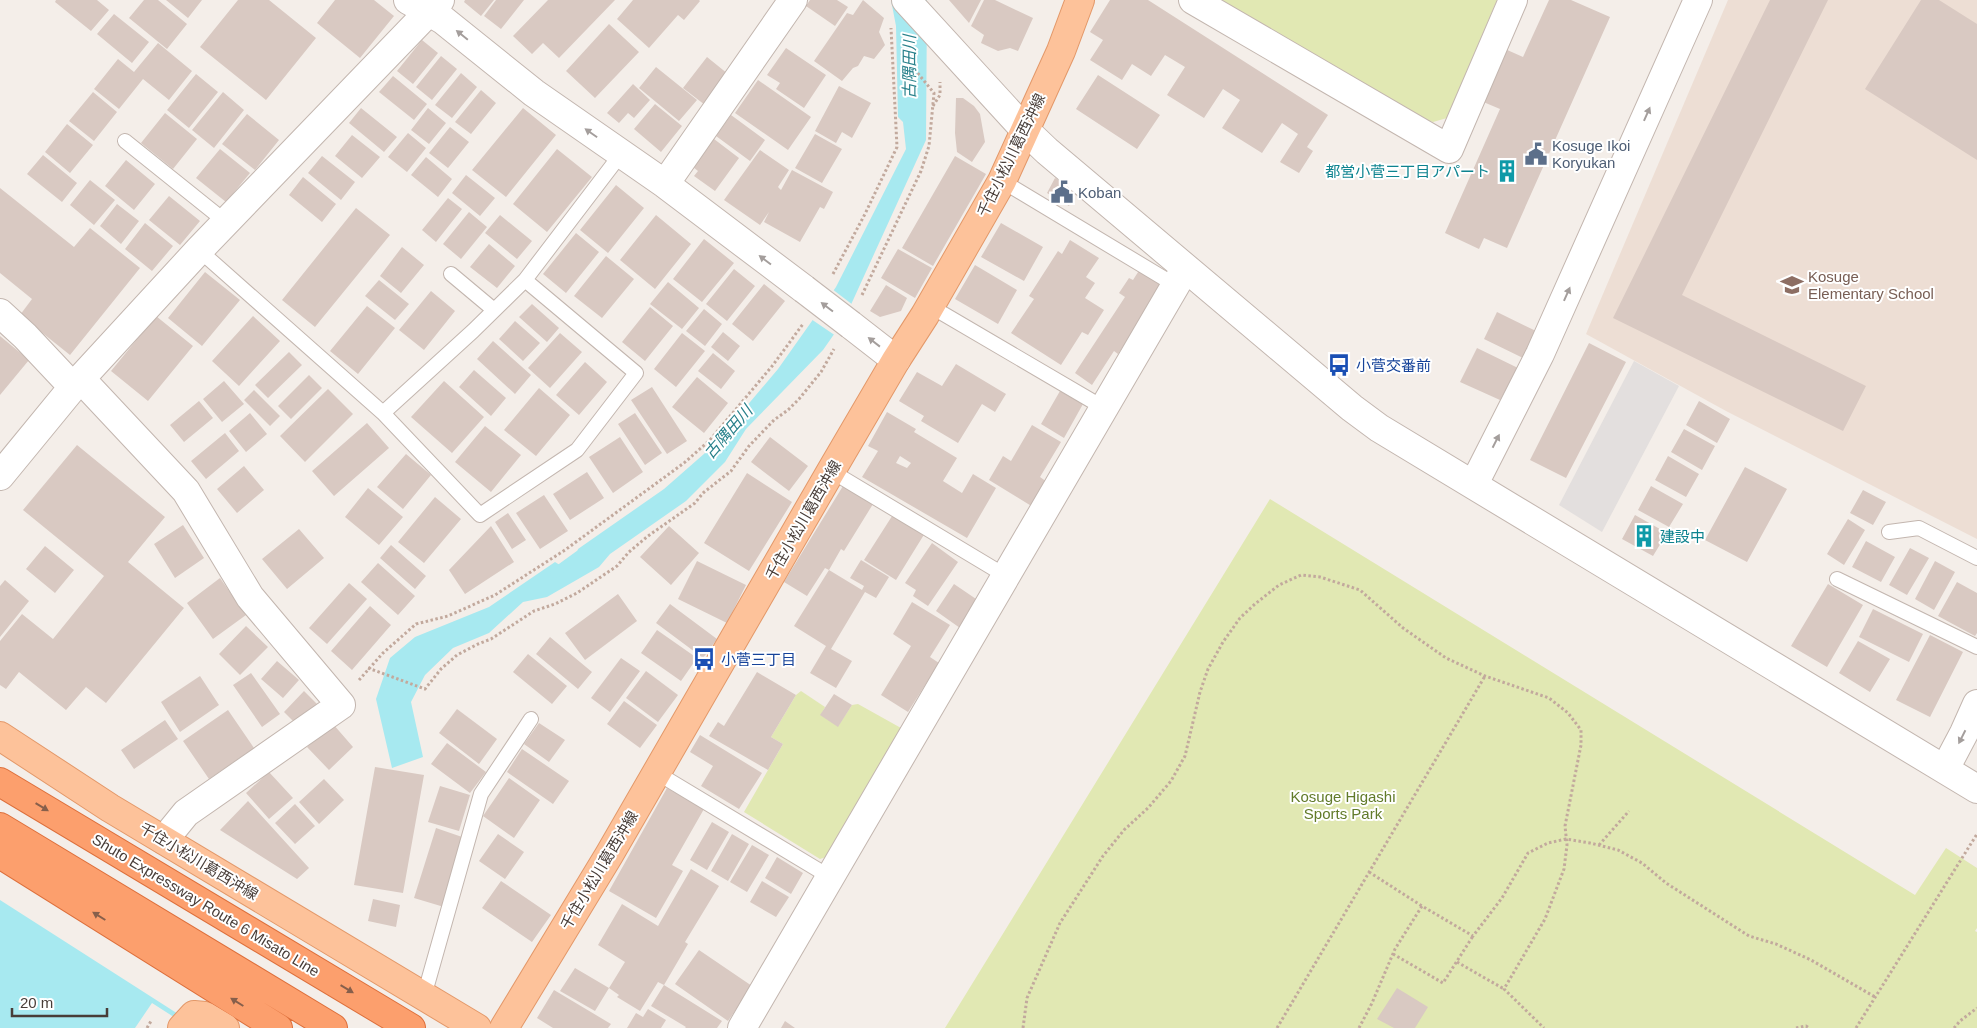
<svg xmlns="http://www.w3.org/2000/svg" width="1977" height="1028" viewBox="0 0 1977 1028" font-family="Helvetica,'Noto Sans JP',sans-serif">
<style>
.education{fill:#edded4}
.green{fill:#e1e8b3}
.parking{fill:#e3dfde}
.water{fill:#a7e9f0}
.pier{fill:#f4eee9}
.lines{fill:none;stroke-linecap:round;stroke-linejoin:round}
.stream{stroke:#a7e9f0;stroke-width:10}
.building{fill:#d9c9c2;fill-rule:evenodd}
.service-casing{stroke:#c3b6af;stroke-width:16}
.minor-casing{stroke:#c3b6af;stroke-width:30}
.tertiary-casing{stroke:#c3b6af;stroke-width:30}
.primary-casing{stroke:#e39869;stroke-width:30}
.motorway-casing{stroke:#dd6f3b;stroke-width:30}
.path{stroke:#c2a99d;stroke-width:3;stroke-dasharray:2.5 2.5;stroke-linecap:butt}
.service{stroke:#fff;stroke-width:14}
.minor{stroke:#fff;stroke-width:28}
.tertiary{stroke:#fff;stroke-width:28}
.primary{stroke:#fdc29a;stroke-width:28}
.motorway{stroke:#fc9f6d;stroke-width:28}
.minor-bridge-casing{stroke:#c3b6af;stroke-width:30;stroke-linecap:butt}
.minor-bridge{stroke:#fff;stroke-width:28}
.oneway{fill:#a49e9c}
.oneway2{fill:#875f4b}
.labels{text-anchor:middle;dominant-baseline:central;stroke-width:4;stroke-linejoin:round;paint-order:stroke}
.service-label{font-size:15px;fill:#4e5e75;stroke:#fff;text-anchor:start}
.street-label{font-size:15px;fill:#483d38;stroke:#fff}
.culture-label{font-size:15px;fill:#0d838f;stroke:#fff;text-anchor:end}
.education-label{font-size:15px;fill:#785e54;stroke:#fff;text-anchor:start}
.transit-label{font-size:15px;fill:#164399;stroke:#fff;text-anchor:start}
.park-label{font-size:15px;fill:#627b2a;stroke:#fff}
.water-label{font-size:16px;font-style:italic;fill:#29818b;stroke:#fff}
</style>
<rect width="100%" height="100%" fill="#f4eee9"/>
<path class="education" d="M1728 0H1977V539L1726 411 1586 334Z"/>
<path class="green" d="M1220 0H1497L1447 118 1433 122 1414 116Z
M1270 499 1915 895 1946 848 1977 868V928L1975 931 1977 932V1028H945Z
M801 691 825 707 821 715 838 726 852 705 858 704 901 728 829 856 820 859 744 812 783 744 771 737 796 695Z"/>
<path class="parking" d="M1634 361 1679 386 1602 532 1559 505Z"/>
<path class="water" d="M891 0H927L926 140 844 320 823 350 746 429 725 462 686 501 610 554 599 567 547 597 523 602 489 633 453 648 425 675 411 702 423 757 392 768 376 699 390 658 415 637 489 607 555 562 563 567 576 557 578 549 664 489 713 446 778 369 836 287 906 149 903 122 898 117 896 26Z
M0 900 200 1028H0Z"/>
<path class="pier" d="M832 289 853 305 846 321 836 336 811 319Z
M152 1003 191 1028H135Z"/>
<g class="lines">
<path class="stream" d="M555 573 588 549"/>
</g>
<path class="building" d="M56 0H97L109 10 91 31 55 2Z
M144 0H158L187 24 167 49 129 18Z
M166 0H202L188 18Z
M238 0H269L316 38 266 100 200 47Z
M335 0H374L394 16 360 58 317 23Z
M465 0H494L481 16 464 2Z
M496 0H524L501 29 484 16Z
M548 0H615L559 58 543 43 532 54 513 36Z
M633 0H699L700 1 684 20 678 15 649 48 617 19Z
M810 0H837L848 7 835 26 806 6Z
M863 0 884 18 879 32 885 45 874 59 864 56 858 66 853 68 842 81 814 61 847 13 853 15Z
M949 0H981L969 23Z
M984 0H995L1033 18 1018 51 1010 48 998 51 981 43 984 35 971 26Z
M1110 0H1148L1328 115 1307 147 1313 151 1299 173 1280 162 1298 134 1282 123 1262 153 1222 128 1240 100 1223 89 1204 118 1167 95 1185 67 1165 55 1151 76 1132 64 1122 80 1090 60 1103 40 1090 32Z
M1549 0H1571L1610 17 1507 248 1484 238 1479 249 1445 233 1500 109 1481 101 1505 49 1523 57Z
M1770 0H1828L1682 295 1866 386 1843 431 1613 318Z
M1921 0H1939L1977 24V160L1865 89Z
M114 14 149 42 132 63 97 34Z
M609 24 639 52 595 98 566 71Z
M422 40 438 53 413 84 397 71Z
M158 43 192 71 169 100 143 79 119 109 94 89 118 59 134 72Z
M786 48 826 75 804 108 776 89 780 83 767 75Z
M441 56 457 69 432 100 416 87Z
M707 57 728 74 705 105 683 88Z
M656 67 697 100 679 121 639 88Z
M461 73 477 87 452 118 435 105Z
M196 74 218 92 189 128 167 110Z
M1098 75 1160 115 1137 149 1076 109Z
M393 76 427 104 414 120 379 92Z
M758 80 811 117 788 150 735 113Z
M633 84 650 100 634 118 628 113 619 123 607 113Z
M839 86 871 103 852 138 842 132 836 143 815 131Z
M481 90 496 103 471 134 455 122Z
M93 92 117 112 94 141 69 121Z
M223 92 244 110 214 148 192 130Z
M956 98H963L974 106 980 114 985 142 972 162 957 152 955 133Z
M655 104 682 126 661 152 634 129Z
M361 108 397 137 384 152 349 123Z
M428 108 446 123 429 144 411 130Z
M523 108 556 135 506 197 472 170Z
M165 113 197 139 173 169 141 143Z
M247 114 279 140 255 170 222 144Z
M731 115 765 140 750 161 716 136Z
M67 124 93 145 70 173 45 152Z
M450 127 469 142 448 168 429 153Z
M408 133 426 148 407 172 388 157Z
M815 134 842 149 822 183 795 168Z
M352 135 380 157 362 178 335 156Z
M714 139 739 158 715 191 694 176 698 171 693 167Z
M220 149 250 173 226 202 196 178Z
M557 149 592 177 547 232 513 204Z
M760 150 789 170 778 187 781 190 792 170 833 192 824 209 820 207 800 242 764 222 769 212 760 225 724 200Z
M43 155 77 183 62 202 27 174Z
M322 156 355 182 341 200 308 173Z
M955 156 986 174 933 266 902 248Z
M426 157 452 179 438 197 411 175Z
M126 160 155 184 134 210 105 186Z
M466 175 495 198 480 216 452 193Z
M303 177 336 204 322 222 289 195Z
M1055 178 1077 191 1069 206 1047 193Z
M90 180 115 200 94 225 70 205Z
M616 185 644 208 608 253 580 230Z
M0 188 74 247 90 228 140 268 70 355 20 315 32 299 0 273Z
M169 196 200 221 180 245 149 220Z
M448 198 462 209 436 242 422 230Z
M117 204 139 221 121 244 100 226Z
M356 208 390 235 315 327 282 300Z
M469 212 487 227 461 259 443 244Z
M500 215 532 241 517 259 485 233Z
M656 215 691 244 655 289 620 260Z
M145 223 173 246 152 271 125 249Z
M1001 223 1043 247 1024 281 981 257Z
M576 233 599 252 566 293 543 274Z
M704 239 734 263 702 302 673 279Z
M1070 240 1099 258 1086 277 1095 283 1085 298 1104 310 1088 335 1082 332 1061 365 1011 333 1034 299 1029 296 1058 251 1062 254Z
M489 244 515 266 497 288 470 267Z
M402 247 424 265 401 293 380 276Z
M898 249 932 268 915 298 881 278Z
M606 256 634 279 602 318 574 296Z
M975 265 1017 290 998 324 955 299Z
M734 269 755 286 727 321 706 304Z
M1140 269 1164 285 1118 354 1114 351 1092 385 1075 373 1125 297 1119 293 1129 278 1133 280Z
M205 272 240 300 202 346 168 318Z
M379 280 409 304 395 320 365 296Z
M668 282 699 308 682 329 650 304Z
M764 284 785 301 753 341 732 324Z
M886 285 907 298 901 311 880 317 870 311Z
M431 291 455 311 424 350 399 330Z
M532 304 559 328 547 342 519 317Z
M367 306 395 328 358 374 330 351Z
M650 307 673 326 645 361 622 342Z
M704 309 722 324 705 346 686 331Z
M1497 312 1536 331 1523 358 1484 339Z
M156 316 193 346 148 401 111 371Z
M253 316 280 341 239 386 212 361Z
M515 321 540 343 523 361 499 339Z
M723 332 740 346 728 361 711 347Z
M560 333 582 352 550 388 528 368Z
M682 333 705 351 676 387 654 369Z
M0 336 29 360 0 395Z
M493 341 531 375 515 394 477 359Z
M1589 343 1626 362 1566 478 1530 460Z
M1477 348 1518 368 1500 400 1460 382Z
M289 352 302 365 268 398 255 385Z
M713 353 735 371 721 389 698 371Z
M585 362 607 382 579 415 556 395Z
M956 364 1006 394 995 412 982 404 958 443 921 421 924 416 899 401 917 372 942 386Z
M474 370 506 398 491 416 459 387Z
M309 375 322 388 291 419 278 406Z
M697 377 728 403 704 433 672 407Z
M224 381 244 404 222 422 203 399Z
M444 381 484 417 452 453 411 417Z
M652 387 687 441 667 454 631 400Z
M539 388 570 415 536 456 504 430Z
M328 389 353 414 305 462 280 436Z
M254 390 280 416 270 426 244 400Z
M1060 391 1083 404 1064 438 1041 424Z
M199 401 213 418 184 442 170 425Z
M1699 401 1730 419 1717 443 1686 425Z
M887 412 916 429 914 432 957 458 943 481 962 493 973 474 996 488 967 538 862 477 878 451 868 446ZM900 456 911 463 907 468 896 463Z
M250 413 267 434 246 452 229 431Z
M635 413 662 453 645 465 618 424Z
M367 423 389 448 334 496 312 471Z
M1032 425 1061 442 1040 477 1047 482 1033 507 989 480 1003 456 1011 461Z
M485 426 521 455 491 492 455 462Z
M1684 429 1715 446 1702 470 1671 452Z
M225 433 239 451 206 479 191 461Z
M620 437 643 472 613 493 589 457Z
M770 437 808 466 789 491 751 462Z
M77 445 165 517 128 562 184 608 106 703 86 687 66 710 19 672 6 689 0 685V641L22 614 53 639 104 576 23 510Z
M406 454 431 475 403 509 377 487Z
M1668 456 1699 474 1686 497 1655 480Z
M244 466 264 490 237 513 217 489Z
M1745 467 1787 489 1747 562 1705 540Z
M587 472 604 498 570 520 553 494Z
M747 473 792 502 749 571 704 543Z
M843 486 873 504 844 551 841 549 829 570 825 568 807 596 784 582Z
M1651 486 1683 504 1669 527 1638 510Z
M368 488 403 517 379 545 345 517Z
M1863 490 1886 502 1873 525 1850 513Z
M544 495 568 531 540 549 516 513Z
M435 497 461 519 424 563 398 542Z
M508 513 526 540 512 549 495 522Z
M894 513 925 533 896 580 864 560Z
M1635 515 1667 533 1653 556 1622 539Z
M1848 519 1865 530 1844 565 1827 554Z
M183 525 204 558 175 578 154 544Z
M491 526 514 562 465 594 449 570Z
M669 526 699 553 671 585 640 557Z
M299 529 324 558 287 589 262 559Z
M1866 541 1895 557 1881 582 1852 567Z
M932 543 958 562 928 606 913 596 916 590 905 583Z
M391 545 426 576 415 589 380 558Z
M45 546 74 570 55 593 26 569Z
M1910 548 1929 558 1907 595 1889 585Z
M861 560 889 577 876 598 865 592 831 649 852 661 836 688 810 673 826 646 794 626 829 570 862 590 864 586 850 578Z
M697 561 746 585 727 623 678 599Z
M1935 561 1955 572 1934 610 1915 599Z
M378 563 415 596 398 615 361 582Z
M220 578 246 615 213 639 187 603Z
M5 580 29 601 0 637V586Z
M1957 582 1977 593V633L1975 636 1938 616Z
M349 583 367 599 327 644 309 628Z
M954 584 979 601 960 628 936 611Z
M1828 584 1863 605 1827 667 1791 646Z
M618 594 637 621 585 660 565 633Z
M912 602 950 625 930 657 939 663 908 712 881 695 911 646 893 634Z
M670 604 717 639 703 658 656 623Z
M370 606 391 625 352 670 331 651Z
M1873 609 1923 634 1909 662 1859 637Z
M246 626 268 647 240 675 219 654Z
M657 630 697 658 681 681 641 653Z
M1930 635 1963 652 1930 717 1896 700Z
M550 637 592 672 578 689 536 654Z
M1858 641 1890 659 1870 692 1839 673Z
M528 654 567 686 552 704 513 672Z
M621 658 640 671 610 712 591 698Z
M277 661 299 680 283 698 261 679Z
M646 671 678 695 658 722 626 698Z
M757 672 796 695 771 737 783 744 768 770 709 736 718 722 724 726Z
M251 673 280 714 262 727 233 685Z
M200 676 219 705 180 732 161 702Z
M304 691 321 708 300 728 284 712Z
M834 694 852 705 838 727 820 715Z
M624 701 657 725 640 748 607 724Z
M457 709 497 739 479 764 439 733Z
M228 710 254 748 209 779 183 741Z
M165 720 178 739 134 769 121 750Z
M539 723 565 740 549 762 524 744Z
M333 724 353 747 329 770 307 747Z
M700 735 762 773 739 809 701 786 713 766 690 752Z
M447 743 486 772 470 793 431 764Z
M522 749 569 781 553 804 507 772Z
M375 767 424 775 403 893 354 885Z
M269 772 293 798 269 819 246 793Z
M509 778 540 800 514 838 483 816Z
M324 779 344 800 319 824 299 802Z
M440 786 470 795 459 831 428 822Z
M667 788 704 809 672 865 683 871 656 918 609 891Z
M248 801 309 868 297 879 220 830Z
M295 804 315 826 295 844 275 823Z
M712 822 729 832 707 870 690 860Z
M436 828 465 838 444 907 414 898Z
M498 834 524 852 505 879 479 861Z
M732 834 749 844 728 881 711 871Z
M752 845 769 855 747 892 730 882Z
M777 857 803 873 791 894 765 878Z
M691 869 719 886 685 942 688 944 664 985 658 982 640 1011 617 997 619 995 609 988 625 962 598 945 622 904 658 926Z
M501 881 551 915 532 942 482 908Z
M762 881 789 897 776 917 750 902Z
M373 899 400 905 396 927 368 921Z
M699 950 752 986 728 1021 675 984Z
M575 968 609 988 595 1011 560 991Z
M664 985 722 1021 717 1028H685L686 1027 651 1006Z
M1397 988 1428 1007 1415 1028H1394L1377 1019Z
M554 990 611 1024 608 1028H553L537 1018Z
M648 1009 666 1020 661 1028H627L636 1013 643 1017Z
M785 1021 795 1028H781Z"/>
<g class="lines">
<defs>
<path id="service" d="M125 141 226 222
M1002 181 1175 285
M199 250 383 413 480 515 577 450 636 373 525 280
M451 274 494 310
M930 306 1104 408
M383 413 473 331 525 280 621 154
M831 471 1006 576
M1889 532 1919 528 1977 558
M1837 579 1977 647
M657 773 830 877
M424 996 481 794 531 719"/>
<path id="minor" d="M408 0 443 20 534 93 665 184 804 289
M1193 0 1449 149 1513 0
M665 184 793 0
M0 313 25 336 73 387
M851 325 896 360
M81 379 186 491 250 597 341 705 186 813 164 840
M0 476 73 387 199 250 440 0
M1474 484 1540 354 1698 0
M1945 769 1964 733 1977 704
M742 1028 1185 269"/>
<path id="tertiary" d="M906 0 1025 130 1047 151 1352 408 1379 428 1977 789"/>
<path id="primary" d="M0 736 110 808 477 1028
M182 1028 194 1015 205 1016 225 1028
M504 1028 609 855 831 471 896 360 925 315 1002 181 1061 51 1080 0"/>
<path id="motorway" d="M0 782 411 1028
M0 827 333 1028
M0 854 278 1028"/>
</defs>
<use href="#service" class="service-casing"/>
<use href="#minor" class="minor-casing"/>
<use href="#tertiary" class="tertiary-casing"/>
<use href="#primary" class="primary-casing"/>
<use href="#motorway" class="motorway-casing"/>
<path class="path" d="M933 106 940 95V82
M833 274 865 214 897 147 891 28
M862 295 921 171 929 146 934 93 902 54 903 42
M368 668 425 689 441 669 457 655 478 644 491 639 534 611 555 604 577 593 617 566 629 552 648 536 695 503 703 493 731 471 749 446 774 420 788 410 799 399 821 372 834 349
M359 680 383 653 416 624 448 616 495 595 565 550 684 463 710 440 773 365 803 324
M1599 845 1629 811
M1369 872 1422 906
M1393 954 1443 983 1473 936
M1457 962 1504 989
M147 1028 151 1021
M1023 1028 1027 998 1060 923 1103 856 1124 830 1148 808 1171 781 1185 756 1200 692 1208 669 1223 642 1240 618 1255 604 1279 585 1301 575 1320 577 1360 590 1403 628 1446 658 1485 676 1549 698 1568 713 1581 730V745L1565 826 1567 845 1564 869 1545 919 1504 989 1544 1028
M1277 1028 1485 676
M1359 1028 1372 1003 1395 949 1422 906 1473 936 1502 898 1528 853 1548 843 1566 839 1590 843 1618 850 1642 863 1666 883 1749 936 1776 944 1811 960 1875 997
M1796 1028 1806 1026 1809 1028
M1856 1028 1977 834
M1954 1028 1960 1021 1977 1008"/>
<use href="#service" class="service"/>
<use href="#minor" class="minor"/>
<use href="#tertiary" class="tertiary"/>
<use href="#primary" class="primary"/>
<use href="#motorway" class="motorway"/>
<defs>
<path id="minor-bridge" d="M804 289 851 325"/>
</defs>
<use href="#minor-bridge" class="minor-bridge-casing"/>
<use href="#minor-bridge" class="minor-bridge"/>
</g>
<defs><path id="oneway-solid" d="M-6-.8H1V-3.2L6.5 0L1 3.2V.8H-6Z" transform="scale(1.25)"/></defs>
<g class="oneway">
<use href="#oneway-solid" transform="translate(462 35) rotate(-141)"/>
<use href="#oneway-solid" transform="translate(1647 114) rotate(-66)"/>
<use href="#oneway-solid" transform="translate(591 133) rotate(-145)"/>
<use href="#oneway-solid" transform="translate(765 260) rotate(-143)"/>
<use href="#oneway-solid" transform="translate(1567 294) rotate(-66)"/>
<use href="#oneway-solid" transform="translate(827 307) rotate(-143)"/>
<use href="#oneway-solid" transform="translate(874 342) rotate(-142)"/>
<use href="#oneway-solid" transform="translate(1496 441) rotate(-63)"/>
<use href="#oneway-solid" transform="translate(1962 737) rotate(117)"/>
</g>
<g class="oneway2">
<use href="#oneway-solid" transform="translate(42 807) rotate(31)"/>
<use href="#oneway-solid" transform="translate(99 916) rotate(-148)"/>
<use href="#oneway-solid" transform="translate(347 989) rotate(31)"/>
<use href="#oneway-solid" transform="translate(237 1002) rotate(-148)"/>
</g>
<defs>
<symbol id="civic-bare" viewBox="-9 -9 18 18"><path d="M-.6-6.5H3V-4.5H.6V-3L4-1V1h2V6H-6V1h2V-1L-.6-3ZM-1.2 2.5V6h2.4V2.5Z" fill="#5c6f8a" stroke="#fff" stroke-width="2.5" paint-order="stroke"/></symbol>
<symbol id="building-bare" viewBox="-9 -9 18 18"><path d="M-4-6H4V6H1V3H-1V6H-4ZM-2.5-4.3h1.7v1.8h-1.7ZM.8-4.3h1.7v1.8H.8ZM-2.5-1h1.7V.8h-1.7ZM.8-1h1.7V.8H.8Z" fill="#0f9aa8" stroke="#fff" stroke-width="2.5" paint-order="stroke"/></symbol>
<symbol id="school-bare" viewBox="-9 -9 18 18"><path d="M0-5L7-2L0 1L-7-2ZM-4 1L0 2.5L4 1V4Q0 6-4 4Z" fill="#8d6e63" stroke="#fff" stroke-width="2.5" paint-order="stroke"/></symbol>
<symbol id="bus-bare" viewBox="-9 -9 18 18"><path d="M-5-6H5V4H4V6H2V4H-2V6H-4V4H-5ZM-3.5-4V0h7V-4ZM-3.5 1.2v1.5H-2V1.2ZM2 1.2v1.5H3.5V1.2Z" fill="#1a4fb4" stroke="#fff" stroke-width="2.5" paint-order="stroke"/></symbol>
</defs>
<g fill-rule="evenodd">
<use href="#civic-bare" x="1520" y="138" width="32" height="32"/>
<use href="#building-bare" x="1491" y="155" width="32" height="32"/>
<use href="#civic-bare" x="1046" y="176" width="32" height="32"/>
<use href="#school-bare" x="1776" y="269" width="32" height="32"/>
<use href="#bus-bare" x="1323" y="349" width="32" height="32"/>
<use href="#building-bare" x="1628" y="520" width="32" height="32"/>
<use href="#bus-bare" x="688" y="643" width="32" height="32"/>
</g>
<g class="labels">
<g class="service-label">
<text x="1552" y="145">Kosuge Ikoi<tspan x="1552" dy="17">Koryukan</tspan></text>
<text x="1078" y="192">Koban</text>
</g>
<g class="street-label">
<text transform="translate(1011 155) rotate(-64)">千住小松川葛西沖線</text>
<text transform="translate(803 520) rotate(-60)">千住小松川葛西沖線</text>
<text transform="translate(199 861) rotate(31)">千住小松川葛西沖線</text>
<text transform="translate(599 870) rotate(-59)">千住小松川葛西沖線</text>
<text transform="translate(206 905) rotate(31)">Shuto Expressway Route 6 Misato Line</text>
</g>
<g class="culture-label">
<text x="1490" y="171">都営小菅三丁目アパート</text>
<text x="1660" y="536" text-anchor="start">建設中</text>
</g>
<g class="education-label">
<text x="1808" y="276">Kosuge<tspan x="1808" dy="17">Elementary School</tspan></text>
</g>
<g class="transit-label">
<text x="1356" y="365">小菅交番前</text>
<text x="721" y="659">小菅三丁目</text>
</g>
<g class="park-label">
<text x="1343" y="796">Kosuge Higashi<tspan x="1343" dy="17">Sports Park</tspan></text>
</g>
<g class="water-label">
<text transform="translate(909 67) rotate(-90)">古隅田川</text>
<text transform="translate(728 432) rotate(-49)">古隅田川</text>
</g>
</g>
<path d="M12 1008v8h95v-8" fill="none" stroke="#483d38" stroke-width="2.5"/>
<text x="20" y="1008" font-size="15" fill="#483d38" stroke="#ffffff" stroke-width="4" paint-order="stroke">20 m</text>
</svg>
